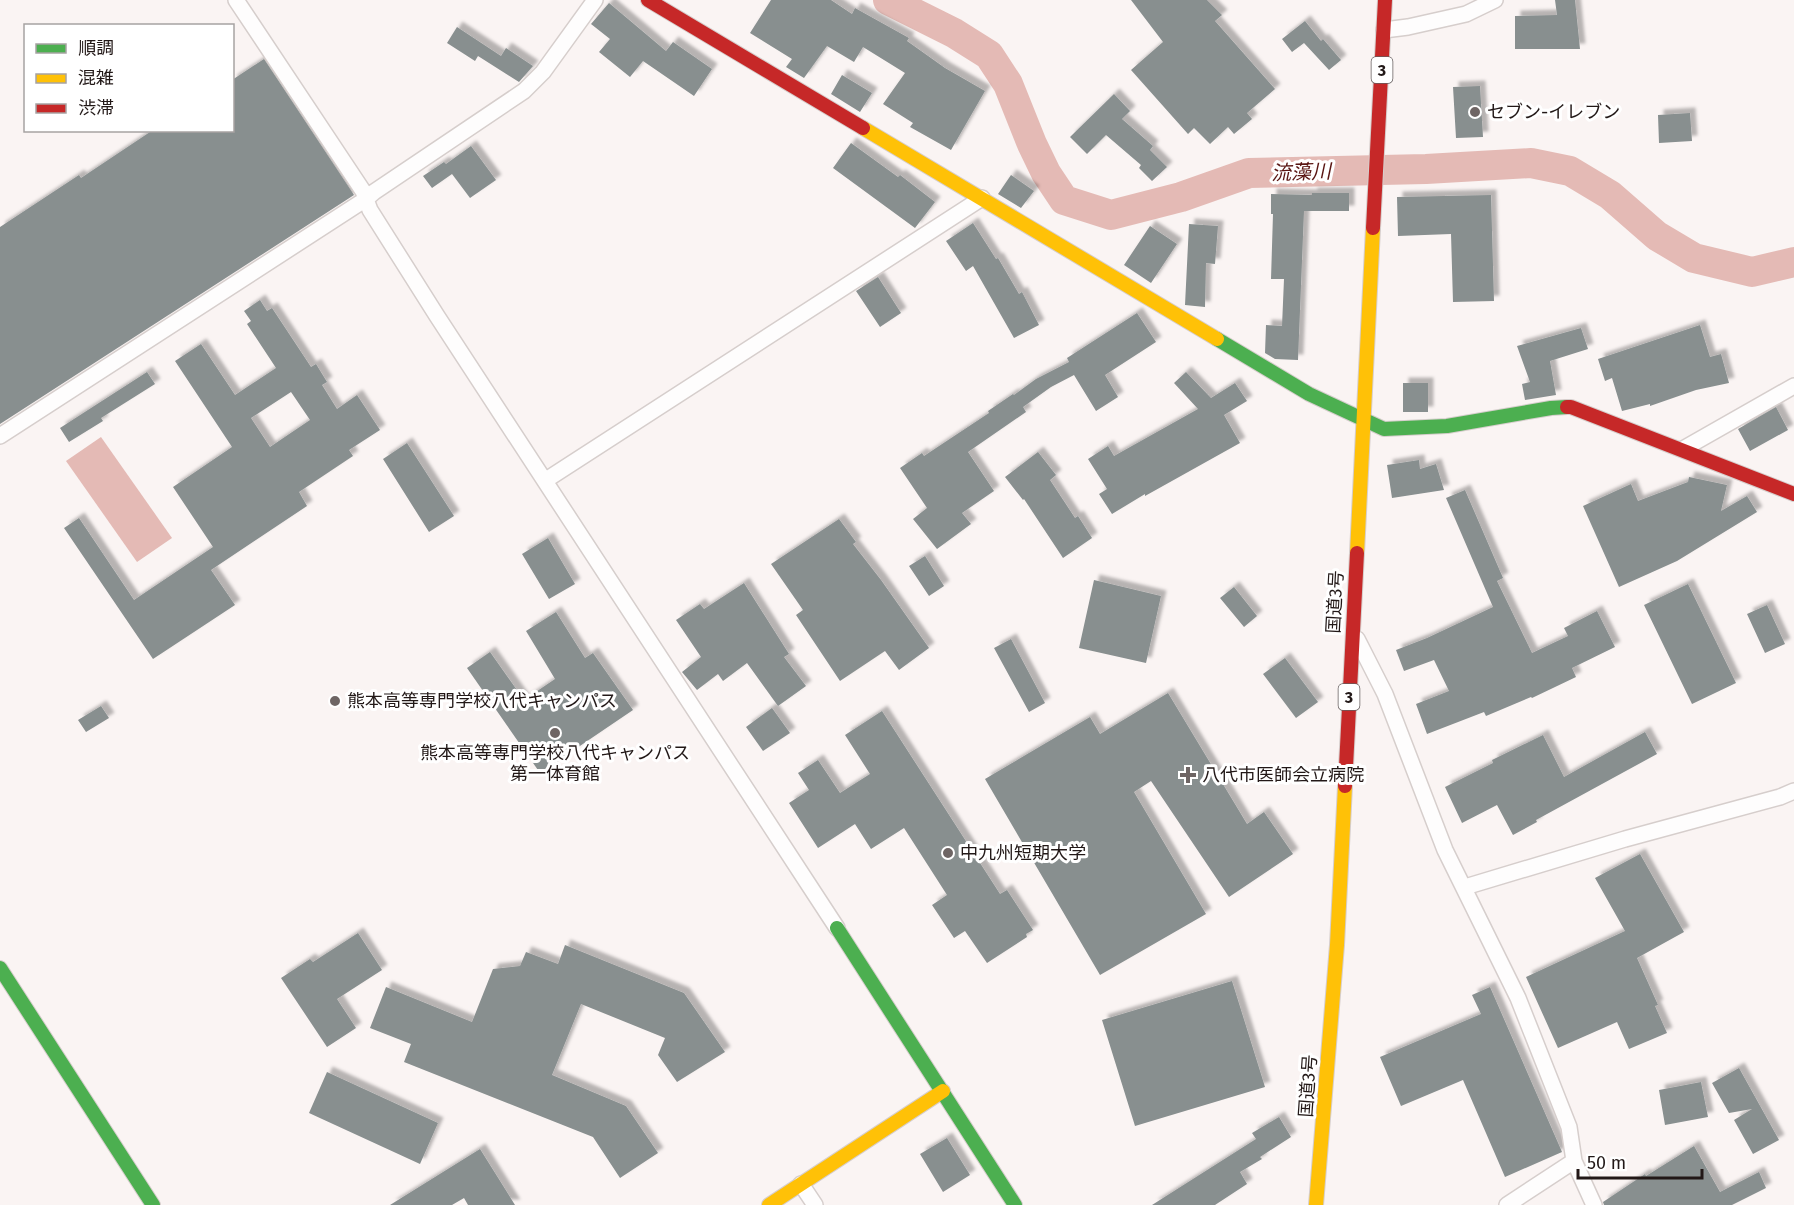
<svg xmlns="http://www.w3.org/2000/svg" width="1794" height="1205" viewBox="0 0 1794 1205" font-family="'Fira Sans','Noto Sans JP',sans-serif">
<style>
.water{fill:#e4bab5}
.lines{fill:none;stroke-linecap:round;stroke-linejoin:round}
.river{stroke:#e4bab5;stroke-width:30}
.building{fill:#888f8f;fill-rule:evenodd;filter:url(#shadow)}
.street-casing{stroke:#d6cecc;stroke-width:18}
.fast-casing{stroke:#d6cecc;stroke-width:16}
.slow-casing{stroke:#d6cecc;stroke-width:16}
.jam-casing{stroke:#d6cecc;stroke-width:16}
.street{stroke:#fefdfd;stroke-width:15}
.fast{stroke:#4caf50;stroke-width:14}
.slow{stroke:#ffc107;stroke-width:14}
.jam{stroke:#c62828;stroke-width:14}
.poi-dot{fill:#6e6564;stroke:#fff;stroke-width:2}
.labels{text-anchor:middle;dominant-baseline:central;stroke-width:6;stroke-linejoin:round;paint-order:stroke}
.shield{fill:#fff;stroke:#645d5d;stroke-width:1.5}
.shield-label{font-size:16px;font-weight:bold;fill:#221817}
.poi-label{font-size:18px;fill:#221817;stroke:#fff;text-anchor:start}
.street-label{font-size:18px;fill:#221817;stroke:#fff}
.water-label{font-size:20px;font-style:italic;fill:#591512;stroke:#fff}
</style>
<defs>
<filter id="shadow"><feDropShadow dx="5.5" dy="-5.5" stdDeviation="1.5" flood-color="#0004"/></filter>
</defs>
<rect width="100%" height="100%" fill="#faf4f3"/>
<path class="water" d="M101 437 172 538 137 562 66 461Z"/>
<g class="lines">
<path class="river" d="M888 0 954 33 989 55 1008 84 1032 144 1046 173 1064 200 1111 215 1181 197 1249 173 1426 169 1531 163 1570 171 1610 195 1657 236 1694 258 1752 272 1794 262"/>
</g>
<path class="building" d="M771 0H831L852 14 855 8 909 38 907 41 945 68 985 91 951 150 910 127 913 123 883 104 905 73 863 47 854 62 827 46 804 78 786 67 792 59 750 33Z
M1131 0H1207L1222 15 1215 21 1275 89 1247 113 1252 119 1234 134 1228 127 1210 144 1194 128 1188 134 1131 70 1163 42Z
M1555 0H1575L1580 49H1515V16L1557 15Z
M609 3 666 51 673 42 712 69 694 96 643 61 630 77 599 52 610 39 591 24Z
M1305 21 1321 41 1323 39 1341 60 1329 70 1304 43 1292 52 1282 39Z
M457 27 501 56 506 48 533 66 519 82 478 56 475 61 447 43Z
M264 59 354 195 0 424V227L79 175 81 178 153 130H232V80Z
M842 75 872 93 860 112 831 94Z
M1480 86 1483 137 1456 138 1453 87Z
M1114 94 1130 111 1122 119 1153 146 1150 150 1167 167 1152 181 1139 168 1141 165 1106 135 1087 154 1070 137Z
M1690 113 1692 141 1659 143 1658 115Z
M851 143 898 177 900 175 935 202 915 228 833 168Z
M471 146 496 180 470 198 452 174 432 188 423 176 444 162 446 164Z
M1011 175 1034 191 1021 208 998 194Z
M1312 193H1349V211H1304L1298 360 1275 359 1265 353 1266 325 1282 326 1284 279H1271L1273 214H1271V194L1312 195Z
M1491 195 1494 301 1453 302 1451 234 1398 236 1397 197Z
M973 223 996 259 998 258 1019 294 1022 292 1039 325 1014 338 973 266 966 271 946 241Z
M1189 224 1218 226 1215 264 1206 263 1205 307 1185 305Z
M1150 226 1177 244 1151 283 1124 265Z
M878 277 901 313 880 327 856 291Z
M260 300 267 311 272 308 311 367 316 364 327 382 322 385 337 409 357 395 380 430 349 450 353 456 299 492 307 506 211 570 235 605 153 659 64 528 79 518 134 600 213 547 173 487 232 447 175 361 201 344 235 395 276 368 247 324 251 321 244 311ZM291 392 310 420 270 447 251 418Z
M1137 313 1156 342 1105 375 1118 397 1096 411 1074 375 1051 387 1023 407 1026 412 968 452 994 491 962 513 971 524 937 549 913 519 927 508 900 468 922 453 924 456 989 413 988 411 1013 394 1014 395 1036 379 1069 362 1067 358Z
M1700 325 1710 357 1721 354 1729 383 1696 390 1650 406V404L1622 411 1612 378 1605 381 1598 359Z
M1581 328 1588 349 1550 361 1556 395 1525 400 1522 384 1530 382 1517 346Z
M147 372 155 384 101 418 103 421 69 442 60 428Z
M1186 372 1211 398 1235 383 1247 401 1224 415 1240 443 1145 496V494L1112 514 1099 494 1107 489 1088 459 1108 446 1114 456 1198 409 1174 383Z
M1403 383H1428V412H1403Z
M1776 407 1788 430 1750 451 1738 429Z
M407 443 454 516 429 532 383 459Z
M1038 452 1056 475 1050 480 1075 518 1078 516 1092 538 1063 558 1024 499 1023 500 1005 477Z
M1419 460 1420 469 1436 464 1444 490 1392 498 1387 465Z
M1689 477 1727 485 1721 511 1747 496 1757 512 1677 561 1619 587 1583 506 1631 484 1638 501 1688 482Z
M1465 490 1503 578 1497 581 1532 653 1568 636 1564 628 1597 611 1615 647 1572 668 1576 677 1532 698 1531 697 1486 716 1484 712 1427 734 1416 704 1449 691 1434 660 1404 671 1396 650 1427 638 1493 607 1446 498Z
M839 519 856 542 853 544 881 580 929 648 899 670 885 651 840 681 796 615 803 610 771 564Z
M548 538 575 584 549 599 522 554Z
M925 556 944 586 929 596 909 566Z
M1094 580 1161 596 1146 663 1079 648Z
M744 583 789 654 784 657 806 686 778 706 747 663 723 681 718 674 697 690 682 672 701 657 676 620 700 604 704 609Z
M1688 584 1736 683 1692 704 1644 605Z
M1234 587 1257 616 1244 627 1220 598Z
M1767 605 1785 644 1765 653 1747 614Z
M556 612 585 658 593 653 633 710 540 773 467 668 490 652 524 700 555 679 526 631Z
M1011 639 1045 703 1029 712 994 648Z
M1285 658 1318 702 1296 718 1263 674Z
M1168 693 1247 824 1264 812 1293 854 1229 897 1151 781 1134 792 1206 914 1100 975 985 779 1090 717 1100 734Z
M101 706 109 718 86 732 78 720Z
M772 708 790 733 763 751 746 727Z
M882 711 1000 894 1007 890 1033 930 1026 934 1027 937 987 963 965 931 954 938 932 905 947 895 904 828 871 849 855 824 818 848 789 803 809 790 798 773 818 760 840 793 870 774 845 735Z
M1645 732 1657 754 1536 820 1537 822 1513 835 1497 805 1462 823 1445 787 1493 763 1492 760 1543 735 1564 777Z
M1640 854 1684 932 1637 958 1658 1005 1655 1006 1667 1033 1629 1049 1617 1022 1558 1048 1526 977 1625 931 1595 878Z
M358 933 382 970 337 999 356 1028 327 1047 281 978 310 959 313 962Z
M565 945 684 993 725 1052 677 1082 658 1055 665 1038 581 1004 552 1075 626 1106 658 1153 620 1178 593 1137 404 1062 411 1044 370 1028 386 987 472 1022 493 969 520 966 526 952 558 964Z
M1232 981 1265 1087 1135 1126 1102 1020Z
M1490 987 1562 1152 1505 1177 1463 1080 1401 1106 1380 1057 1481 1014 1472 995Z
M1739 1068 1779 1140 1753 1154 1734 1120 1752 1109 1729 1113 1712 1083Z
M327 1072 438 1123 420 1164 309 1113Z
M1701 1082 1708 1117 1665 1125 1659 1090Z
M1279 1117 1291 1137 1260 1157 1262 1159 1240 1172 1247 1184 1215 1205H1152L1256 1139 1252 1133Z
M947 1138 970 1175 943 1192 920 1154Z
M1694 1146 1720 1192 1759 1172 1766 1188 1732 1205H1604L1603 1202 1645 1174 1646 1176Z
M480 1149 515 1205H468L464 1198 452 1205H390Z"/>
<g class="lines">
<defs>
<path id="street" d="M236 0 363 191 370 210 437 316 837 928
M1384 30 1408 27 1466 14 1495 0
M0 436 366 199 374 192 524 91 543 72 595 0
M1683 449 1794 386
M546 480 982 198
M1357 639 1385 694 1445 850 1518 998 1569 1127 1574 1161 1594 1205
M1465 887 1625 839 1780 797 1794 791
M801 1184 815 1205
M1507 1205 1574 1161"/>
<path id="fast" d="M1217 339 1309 394 1384 429 1447 426 1551 408 1567 407
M837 928 1015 1205
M0 968 153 1205"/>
<path id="slow" d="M863 128 1217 339
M1357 553 1373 228
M769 1205 943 1091
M1316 1205 1337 945 1345 786"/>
<path id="jam" d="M648 0 863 128
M1373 228 1385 0
M1567 407H1571L1794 494
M1345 786 1357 553"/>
</defs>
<use href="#street" class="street-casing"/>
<use href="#fast" class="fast-casing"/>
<use href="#slow" class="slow-casing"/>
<use href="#jam" class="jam-casing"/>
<use href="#street" class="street"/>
<use href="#fast" class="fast"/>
<use href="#slow" class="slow"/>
<use href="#jam" class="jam"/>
</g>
<g class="poi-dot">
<circle cx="1475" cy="112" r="6"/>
<circle cx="335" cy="701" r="6"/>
<circle cx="555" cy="733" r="6"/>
<path d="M1185 766h6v6h6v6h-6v6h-6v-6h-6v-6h6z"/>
<circle cx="948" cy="853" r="6"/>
</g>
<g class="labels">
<g class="shield">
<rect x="1371.5" y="57" width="21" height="26" rx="4.5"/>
<rect x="1338.5" y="684" width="21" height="26" rx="4.5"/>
</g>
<g class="shield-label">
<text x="1382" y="70">3</text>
<text x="1349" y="697">3</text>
</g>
<g class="poi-label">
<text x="1487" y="112">セブン-イレブン</text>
<text x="347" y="701">熊本高等専門学校八代キャンパス</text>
<text x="555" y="753" text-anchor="middle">熊本高等専門学校八代キャンパス<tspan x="555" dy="21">第一体育館</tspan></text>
<text x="1202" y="775">八代市医師会立病院</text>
<text x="960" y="853">中九州短期大学</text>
</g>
<g class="street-label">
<text transform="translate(1335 602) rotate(-87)">国道3号</text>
<text transform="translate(1308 1086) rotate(-86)">国道3号</text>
</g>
<g class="water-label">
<text transform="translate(1301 172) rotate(-2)">流藻川</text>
</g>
</g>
<rect x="24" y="24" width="210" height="108" fill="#ffffff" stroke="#a7a3a2" stroke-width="1.5"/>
<rect x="36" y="44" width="30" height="9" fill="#4caf50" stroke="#a7a3a2" stroke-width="1.5"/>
<text x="78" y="54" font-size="18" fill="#221817">順調</text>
<rect x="36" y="74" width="30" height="9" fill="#ffc107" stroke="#a7a3a2" stroke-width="1.5"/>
<text x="78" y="84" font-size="18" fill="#221817">混雑</text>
<rect x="36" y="104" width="30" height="9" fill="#c62828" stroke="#a7a3a2" stroke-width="1.5"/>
<text x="78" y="114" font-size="18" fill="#221817">渋滞</text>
<path d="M1578 1169v9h124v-9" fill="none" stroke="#221817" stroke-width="3"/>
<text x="1587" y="1169" font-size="18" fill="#221817" stroke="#ffffff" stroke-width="4.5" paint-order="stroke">50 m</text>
</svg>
